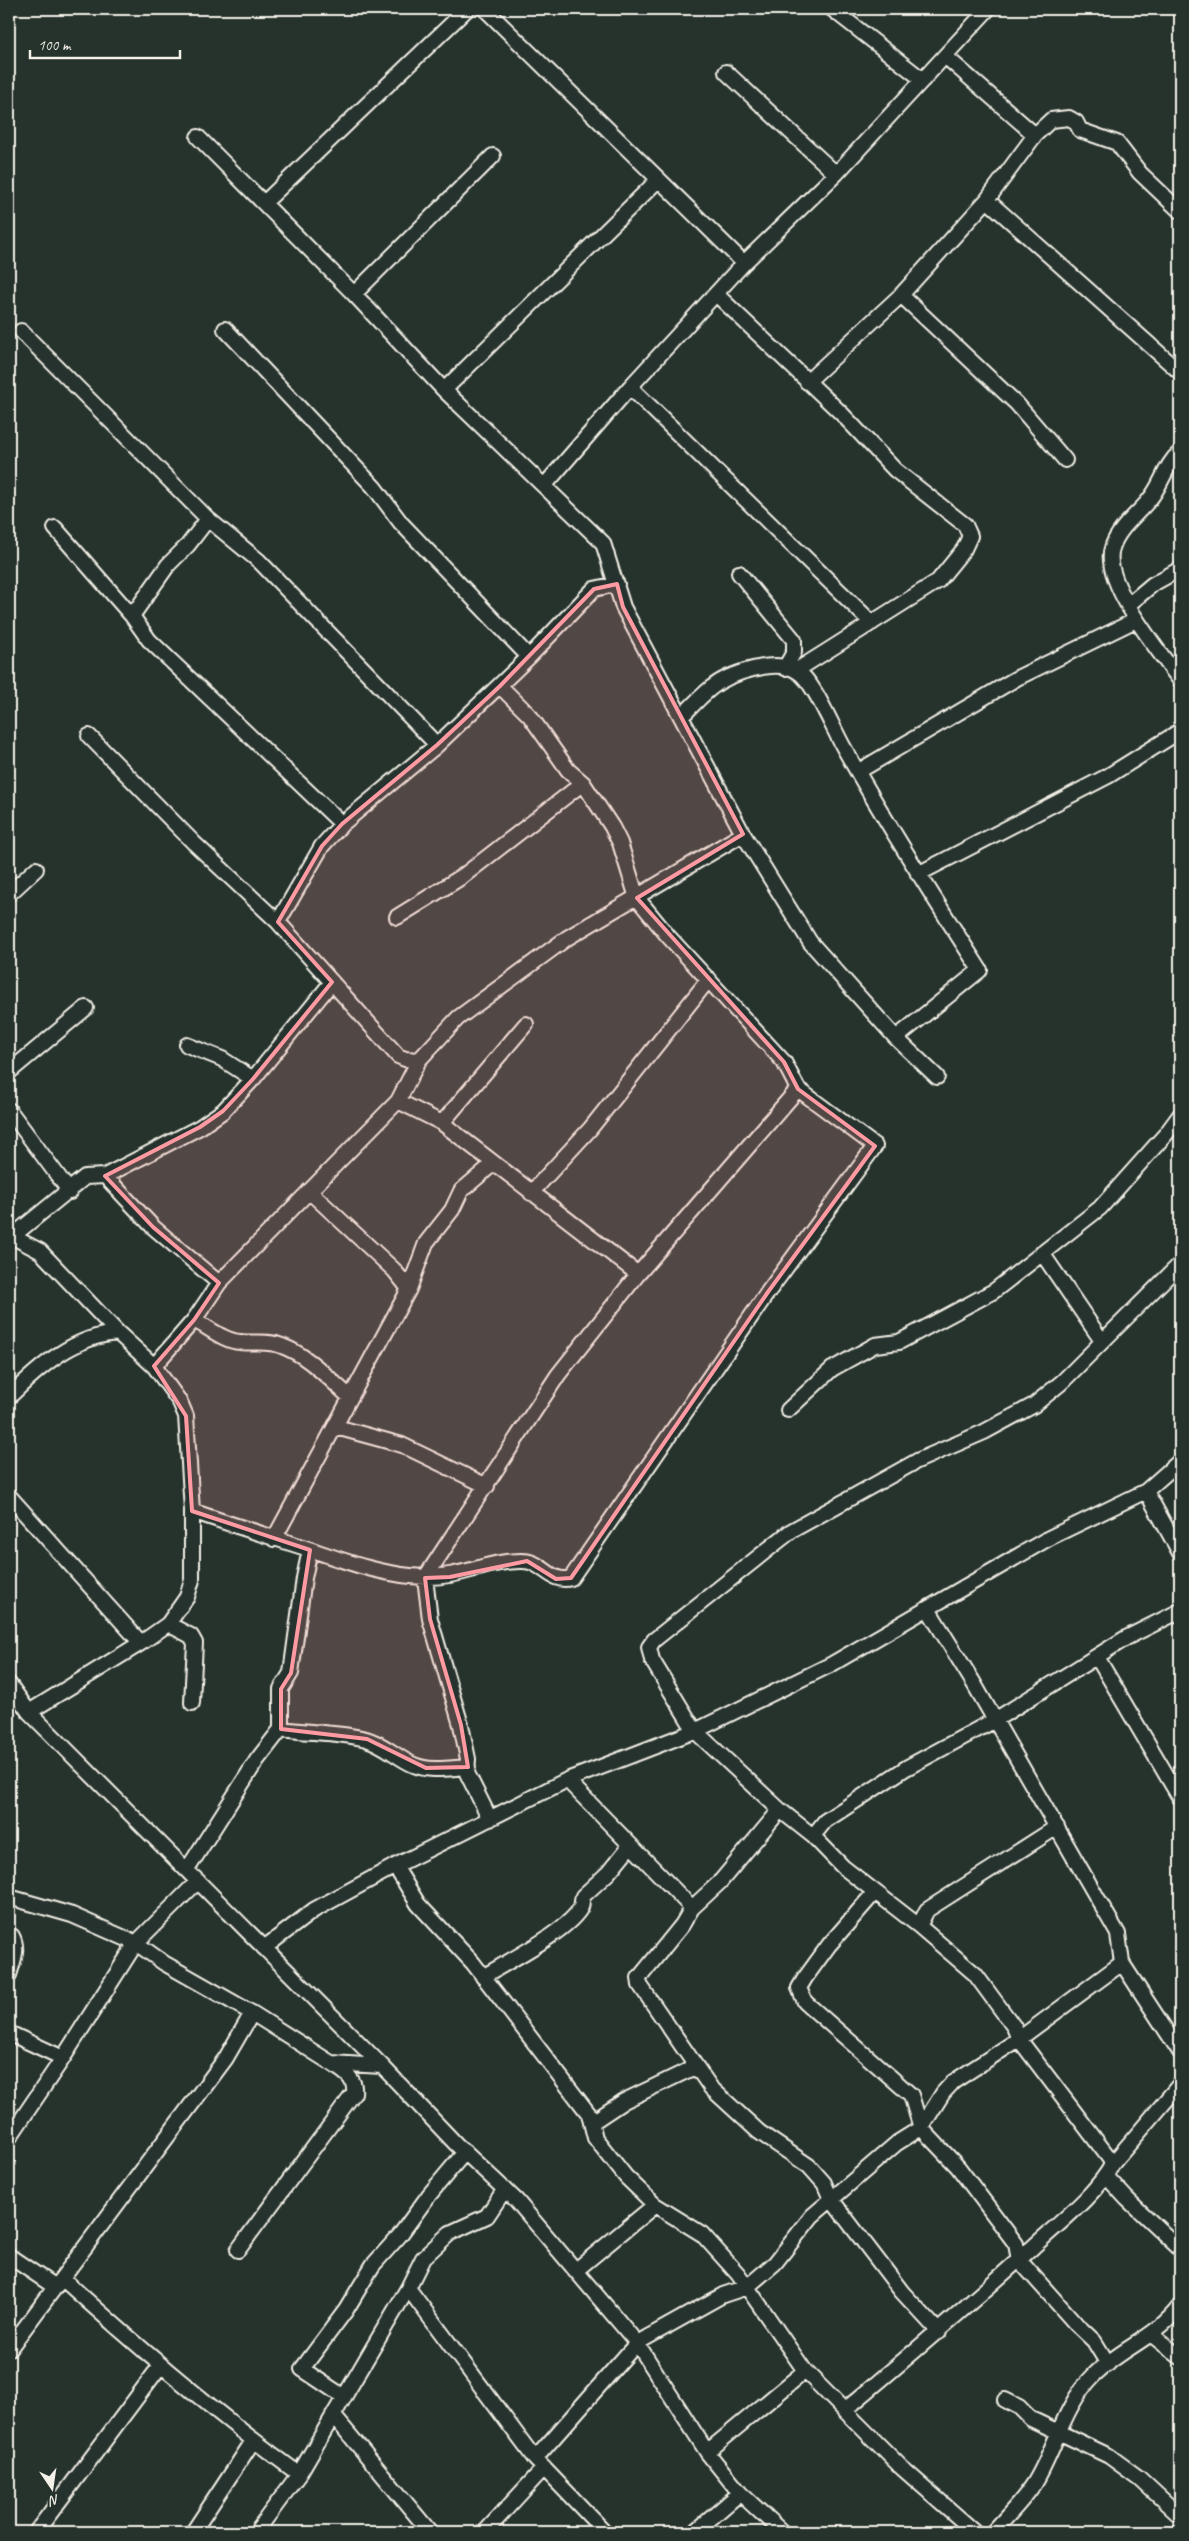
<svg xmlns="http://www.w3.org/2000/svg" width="1189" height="2541" viewBox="0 0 1189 2541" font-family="Caveat,sans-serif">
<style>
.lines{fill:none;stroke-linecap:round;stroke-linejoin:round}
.minor-casing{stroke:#f4f1e8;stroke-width:18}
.minor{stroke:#26332d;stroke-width:14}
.marked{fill:#ff9aa2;fill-opacity:0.2;stroke:#ff9aa2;stroke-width:4;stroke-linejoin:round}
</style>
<rect width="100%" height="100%" fill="#26332d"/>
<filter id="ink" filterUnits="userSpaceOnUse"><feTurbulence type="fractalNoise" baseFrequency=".02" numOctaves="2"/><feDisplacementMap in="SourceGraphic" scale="10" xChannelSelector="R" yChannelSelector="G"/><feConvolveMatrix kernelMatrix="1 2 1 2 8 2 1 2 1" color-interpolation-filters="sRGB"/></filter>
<g filter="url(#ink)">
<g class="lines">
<defs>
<path id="minor" d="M485 9 744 263
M832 9 923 80
M945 56 1035 135
M726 72 836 174
M198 137 354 294 444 390 603 543 623 607 743 834 810 942 896 1038 937 1077
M987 200 1180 372
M264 203 467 9
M354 294 493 156
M716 294 842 414 895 470 965 525 970 536 964 549 938 581 797 670
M901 295 1017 404 1065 460
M225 329 374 487 401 523 529 657
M21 331 208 519 259 561 437 745
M807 382 901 295 987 200 1035 135 1051 120 1069 118 1076 122 1080 130 1117 143 1140 173 1180 211
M630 387 872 623
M444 390 658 180
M1180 452C1165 465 1162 485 1149 500 1137 515 1118 528 1112 548 1101 581 1160 653 1180 680
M545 485 630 387 744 263 836 174 988 9
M208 519 188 545 168 565 132 616 149 640 342 824
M55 528 132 616
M739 573 794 640V652L785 668
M1128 605 1153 584 1180 569
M681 717C691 707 701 696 711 688 729 673 776 658 797 671 814 681 833 729 844 748 886 823 933 897 980 970L896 1038
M89 736 194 843 278 922 398 1056 405 1059 419 1060
M859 771 1017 678 1136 620
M918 874 1108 776 1180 731
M9 894 36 869
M397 917 463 876 583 783
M278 922 322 846 342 824 437 745 529 657 594 589 617 584
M187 1045 222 1059 253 1079
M9 1072 86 1008
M398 1101 442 1123 638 1274
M9 1110 70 1192
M442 1123 526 1024
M105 1176 153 1227 219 1283
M309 1191 394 1270 409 1289
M531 1193 590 1129 709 979
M13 1237 40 1251 118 1333 154 1366 180 1402 186 1416 192 1511V1580L187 1597 168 1624 141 1643 29 1712
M9 1239 85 1177 105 1176 200 1127 223 1111 253 1079 332 982
M1042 1253 1102 1341
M194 1320C208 1327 224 1341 240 1342 255 1344 267 1340 282 1346 309 1356 329 1379 350 1397
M154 1366 194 1320 219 1283 398 1101 419 1060 458 1018 567 938 743 834
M9 1397C39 1367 74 1336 118 1333
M788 1410 832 1369 875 1345 899 1342 994 1291 1100 1208 1166 1134 1180 1115
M336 1427 402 1445 487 1486
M1146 1491 1180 1553
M9 1496 141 1643
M192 1511C232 1525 272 1537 312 1550 350 1563 386 1576 426 1577 460 1578 490 1560 523 1561 543 1561 550 1584 571 1578L768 1292 875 1146 798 1089 784 1062 668 936 637 898 620 843 612 827 583 783 568 770 530 716 500 686
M274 1539 409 1289 426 1243 452 1210 461 1191 494 1163
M928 1609 973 1682 1118 1934 1122 1963 1180 2052
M168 1624 191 1636 195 1643 192 1703
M1097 1657 1180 1798
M9 1684 29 1712 382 2066 456 2144 516 2200 637 2343 707 2452 740 2493 782 2532
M281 1729C309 1733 339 1732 366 1739 385 1744 397 1758 414 1765 431 1772 449 1768 468 1767
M567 1780 692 1908
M780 1810 720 1882 692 1908 682 1925 639 1978 640 1985 711 2088 759 2132 809 2166 824 2183 831 2199 902 2292 939 2332
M490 1819 467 1773 468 1759 461 1725 430 1619 425 1578 558 1375 638 1274 798 1089
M813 1836 825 1821 906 1768 995 1720 1126 1638 1180 1611
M395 1866 418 1904 473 1963 589 2114 595 2138 626 2177 655 2205 702 2234 738 2274 805 2371 902 2468 975 2532
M187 1870 257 1760 281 1729V1689L291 1673 304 1578 310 1550
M875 1892 829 1945 805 1978 799 1988 805 2002 911 2095 921 2128 958 2167 1016 2244 1019 2260 1076 2324 1094 2341 1108 2364
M9 1897 72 1915 136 1943 164 1963 252 2013 331 2063 382 2066
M919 1926 927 1910 1057 1827
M264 1948 314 1910 395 1866 567 1780 695 1731 832 1664 1049 1538 1146 1491 1180 1461
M9 1975C13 1961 19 1949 12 1936
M483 1977C506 1962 569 1931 581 1907 582 1904 582 1899 583 1896L608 1873 630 1846
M9 2033 63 2058
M591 2123 624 2101 695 2067
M9 2138 63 2058 136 1943 198 1881
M1113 2163 1019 2039 1014 2027 975 1974 919 1926 843 1867 813 1836 780 1810 695 1731 652 1660 649 1647 654 1640 791 1531 917 1461 984 1432 1034 1405 1062 1382 1180 1264
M1106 2176 1127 2199 1180 2249
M238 2250 354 2093C356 2077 343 2072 331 2063
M9 2256 55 2287
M575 2271 655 2205
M62 2278C138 2347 216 2414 299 2474
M408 2288 535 2459 605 2532
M1152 2335 1180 2357
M9 2349 226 2058 252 2013
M344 2397 302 2369 346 2310 373 2265 400 2235 429 2195 465 2152
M1005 2400 1019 2407 1031 2419 1109 2456 1139 2478 1180 2516
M845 2410C908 2357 970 2304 1032 2248 1058 2224 1097 2194 1113 2163L1180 2084
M333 2415 430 2532
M707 2452 805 2371
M535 2459 637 2343 723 2295 747 2287 775 2263 812 2216 897 2143 921 2128 943 2093 953 2082 1019 2039 1122 1963
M36 2532 161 2365
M193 2532 253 2441
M256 2532 299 2474 408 2288 423 2258 450 2233 487 2216 505 2189
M485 2532 544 2468
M695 2532 740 2493
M993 2532C1007 2516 1024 2500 1035 2482 1056 2447 1064 2405 1094 2375 1121 2348 1156 2338 1180 2306"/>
</defs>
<use href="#minor" class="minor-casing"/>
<use href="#minor" class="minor"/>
</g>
</g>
<path class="marked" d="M617 584 623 607 743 834 637 898 784 1062 798 1089 875 1146 768 1292 571 1578 556 1579 527 1561 450 1577 425 1578 430 1619 461 1725 468 1767 426 1768 367 1739 281 1729V1689L291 1673 310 1550 192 1511 186 1416 154 1366 194 1320 219 1283 153 1227 105 1176 200 1127 223 1111 253 1079 332 982 278 922 322 846 342 824 437 745 500 686 594 589Z"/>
<rect width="1189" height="2541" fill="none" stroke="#26332d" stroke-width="30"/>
<rect x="15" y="15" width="1159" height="2511" fill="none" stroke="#f4f1e8" stroke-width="2" filter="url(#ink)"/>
<g transform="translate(52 2488) rotate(167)" stroke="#26332d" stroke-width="4" paint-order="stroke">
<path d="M0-4L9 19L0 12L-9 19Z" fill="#f4f1e8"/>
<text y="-8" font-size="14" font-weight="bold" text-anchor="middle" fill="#f4f1e8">N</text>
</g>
<path d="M30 50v8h150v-8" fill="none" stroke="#f4f1e8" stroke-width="2.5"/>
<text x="38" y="50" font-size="15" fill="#f4f1e8" stroke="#26332d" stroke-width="4" paint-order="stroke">100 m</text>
</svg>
